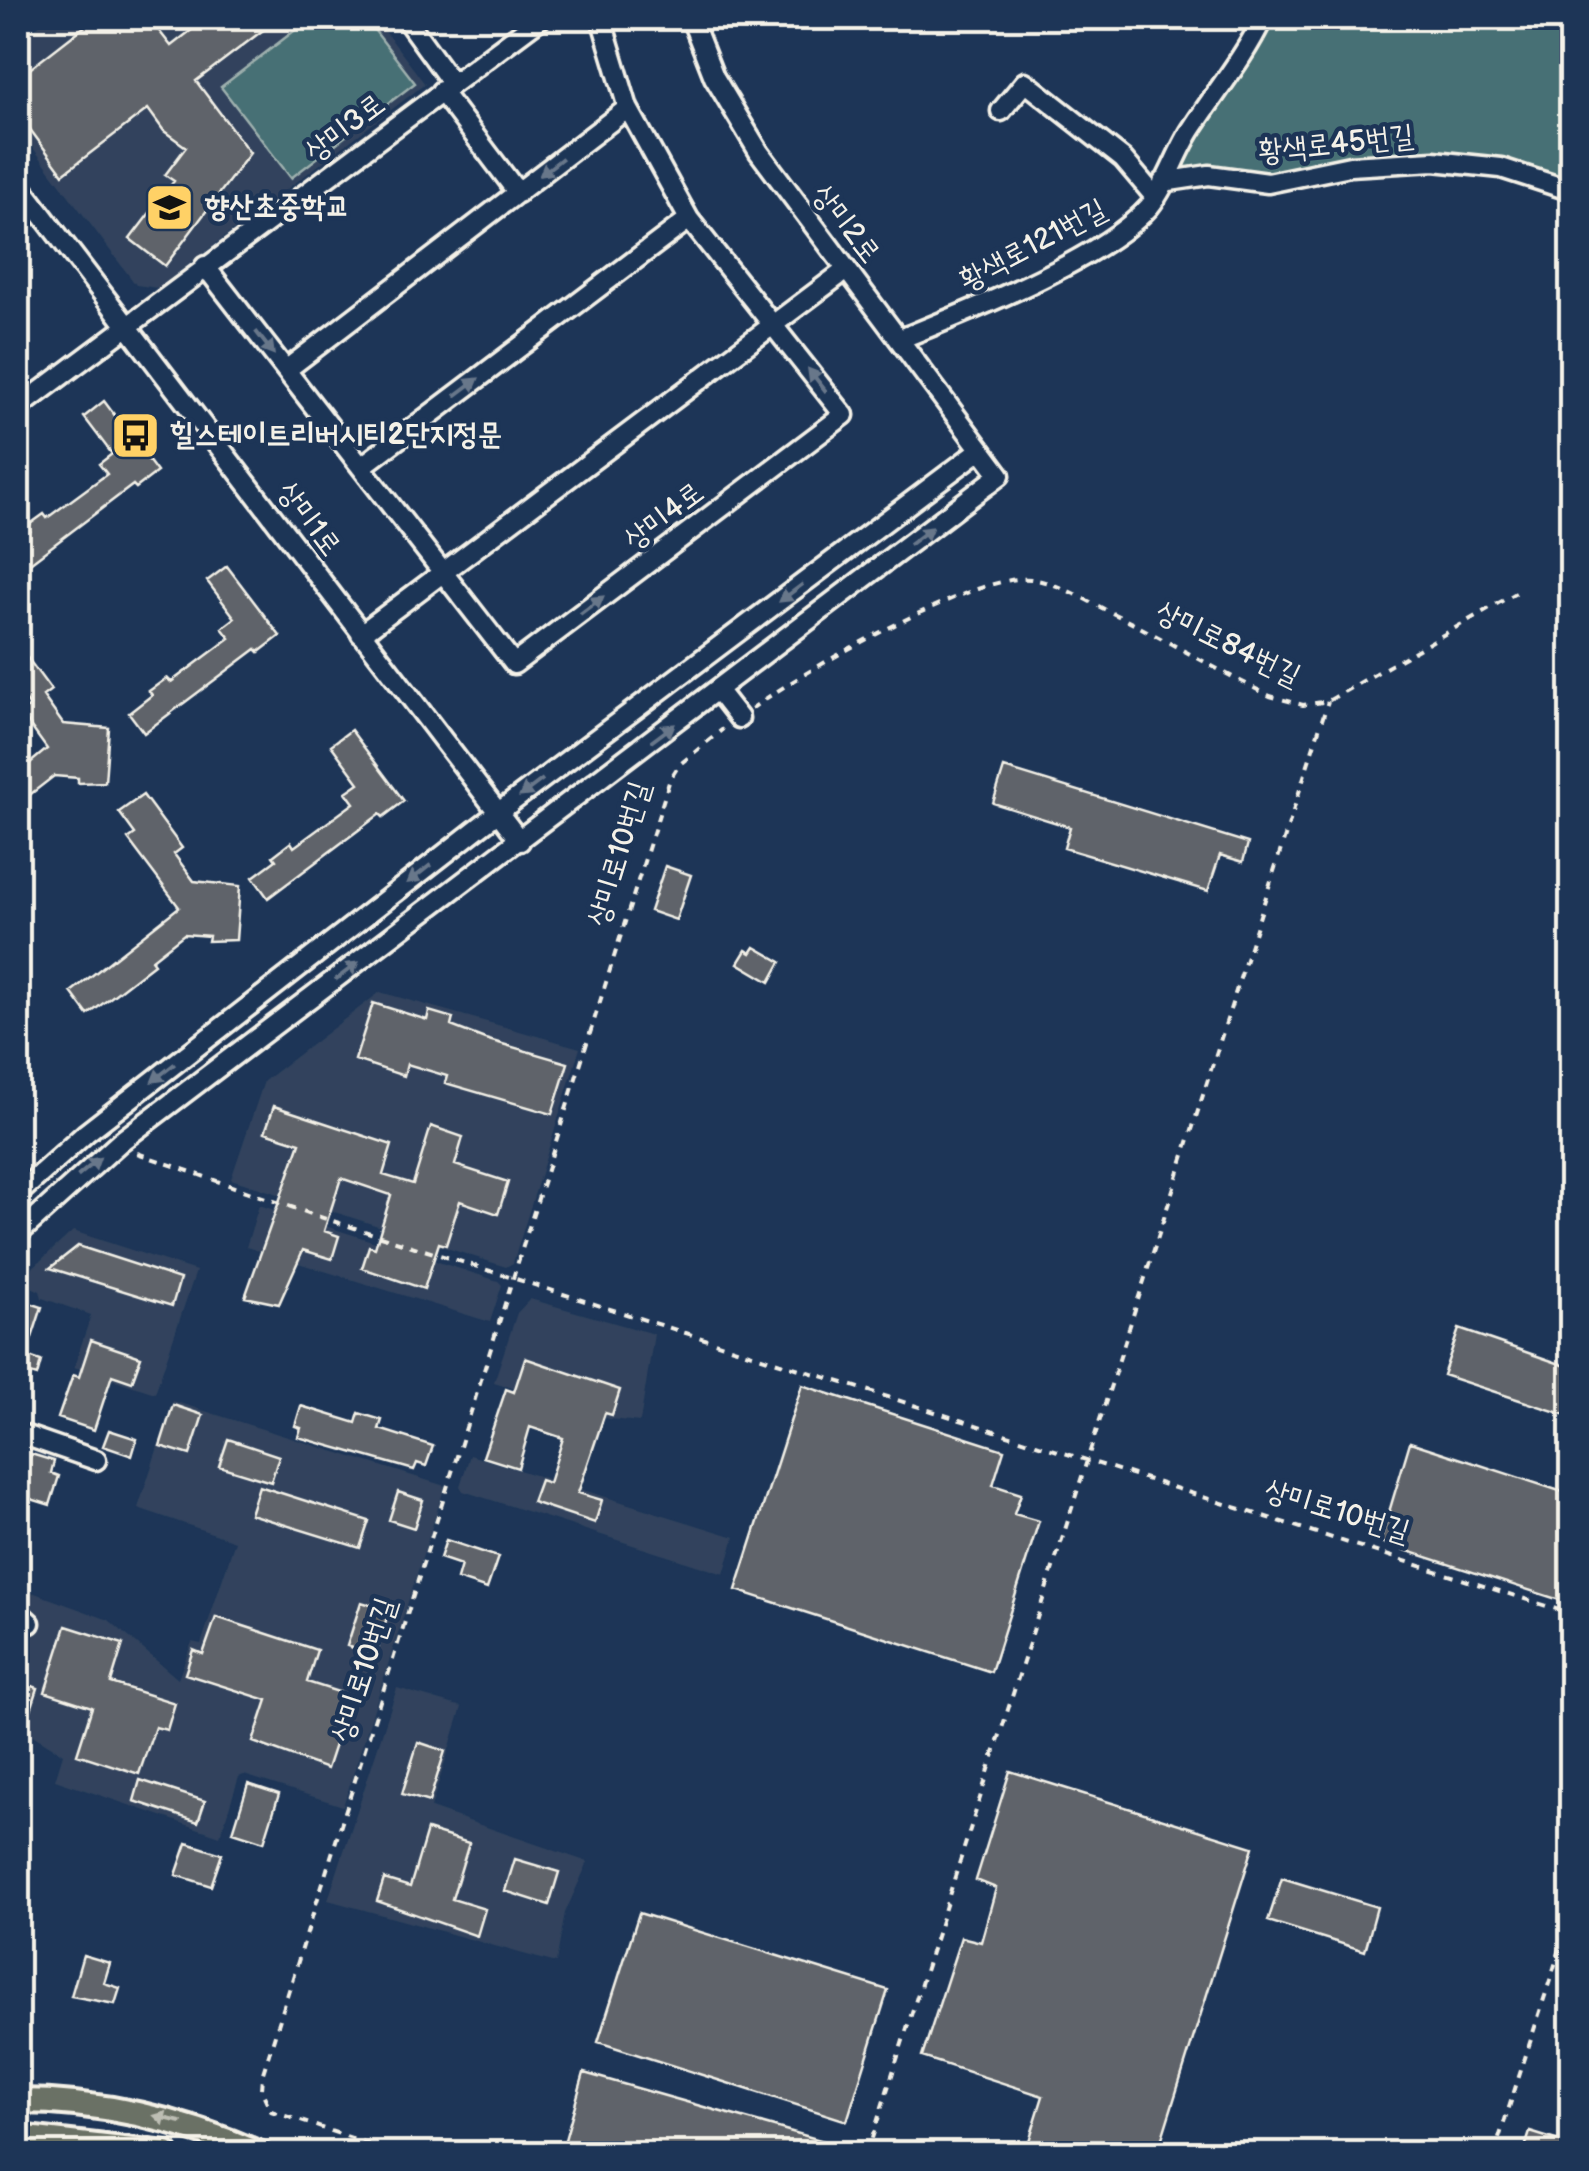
<svg xmlns="http://www.w3.org/2000/svg" width="1589" height="2171" viewBox="0 0 1589 2171" font-family="'Balsamiq Sans','Poor Story',sans-serif">
<style>
.built{fill:#30435d}
.green{fill:#476f74;stroke:#9eb0ae;stroke-width:2.5}
.building{fill:#5e646a;stroke:#f4f1e8;stroke-width:2.5}
.lines{fill:none;stroke-linecap:round;stroke-linejoin:round}
.minor-casing{stroke:#f4f1e8;stroke-width:25}
.major-casing{stroke:#f4f1e8;stroke-width:30}
.path{stroke:#f4f1e8;stroke-width:4;stroke-dasharray:8 8;stroke-linecap:butt}
.minor{stroke:#1d3557;stroke-width:18}
.major{stroke:#6b7165;stroke-width:22}
.oneway{fill:#68778a}
.oneway2{fill:#bdbeb4}
.labels{text-anchor:middle;dominant-baseline:central;stroke-width:9;stroke-linejoin:round;paint-order:stroke}
.street-label{font-size:30px;fill:#f4f1e8;stroke:#1d3557}
.poi-label{font-size:30px;font-weight:bold;fill:#f4f1e8;stroke:#1d3557;text-anchor:start}
</style>
<rect width="100%" height="100%" fill="#1d3557"/>
<filter id="ink" filterUnits="userSpaceOnUse"><feTurbulence type="fractalNoise" baseFrequency=".01" numOctaves="2"/><feDisplacementMap in="SourceGraphic" scale="20" xChannelSelector="R" yChannelSelector="G"/><feConvolveMatrix kernelMatrix="1 2 1 2 8 2 1 2 1" color-interpolation-filters="sRGB"/></filter>
<g filter="url(#ink)">
<path class="built" d="M49 18H375L425 84 158 288 136 285 18 128V41Z
M380 992 580 1048 513 1263 506 1267 231 1179 264 1081Z
M259 1205 498 1281 502 1285 490 1322 246 1247Z
M73 1231 196 1271 155 1393 74 1367 91 1315 42 1298 40 1291 18 1281Z
M530 1299 654 1334 640 1422 609 1419 494 1382 517 1313Z
M173 1401 445 1486 343 1806 244 1775 239 1777 220 1836 55 1780 63 1754 18 1726V1587L109 1620 178 1679 192 1642 201 1644 235 1541 138 1508Z
M470 1455 735 1537 724 1574 463 1491 460 1486Z
M397 1688 462 1707 431 1808 588 1862 565 1913 556 1963 328 1900Z"/>
<path class="green" d="M311 18H365L415 83 291 178 221 87Z
M1272 18H1571V185L1417 154 1357 158 1260 174 1179 169Z"/>
<path class="building" d="M85 18H149L171 46 207 18H279L196 81 250 153 165 266 130 239 174 181 165 175 186 147 164 131 148 109 63 174 18 113V78L89 23Z
M104 401 157 472 136 488 133 485 18 572V540L30 531 26 527 44 514 47 518 107 474 99 464 112 454 84 417Z
M227 566 280 636 259 652 256 649 144 733 129 713 152 695 149 691 167 678 171 682 230 638 222 628 235 618 207 581Z
M18 645 51 690 43 696 63 724 109 728 105 782 78 783V778L54 776 18 804V773L47 749 21 713 30 706 18 690Z
M351 730 404 801 383 817 380 814 268 898 253 877 276 860 273 856 291 842 294 847 354 803 346 792 359 783 331 745Z
M1004 768 1248 843 1243 862 1220 855 1208 891 1064 848 1070 827 993 803Z
M143 795 182 848 174 854 194 881 240 886 236 940 208 941 209 936 184 934 151 960 154 964 88 1015 71 992 179 907 128 839 135 834 119 812Z
M665 866 691 875 676 920 650 911Z
M755 947 781 962 770 982 738 963 746 950 751 953Z
M373 1003 427 1020 429 1011 453 1018 451 1026 485 1039 568 1063 552 1114 445 1083 447 1076 407 1064 404 1076 355 1060Z
M274 1106 392 1145 383 1175 413 1184 431 1126 463 1137 455 1165 508 1182 498 1214 460 1201 446 1245 439 1243 424 1289 362 1268 369 1246 375 1248 391 1195 341 1178 324 1231 339 1236 332 1259 303 1250 279 1304 245 1297 300 1143 265 1132Z
M78 1246 180 1279 172 1306 50 1268Z
M18 1299 42 1307 26 1356 41 1361 37 1376 31 1374 20 1408Z
M1459 1329 1572 1368V1417L1443 1375Z
M91 1340 141 1357 132 1382 112 1375 94 1430 58 1418 73 1375 79 1377Z
M525 1358 620 1390 612 1415 605 1413 578 1493 602 1500 595 1523 532 1502 540 1480 549 1483 563 1438 530 1427 518 1468 483 1457 506 1389 514 1392Z
M802 1385 1004 1450 993 1485 1021 1494 1014 1514 1039 1521 991 1672 736 1590Z
M173 1405 203 1415 190 1455 160 1446Z
M301 1406 356 1423 359 1413 382 1420 379 1429 433 1446 426 1466 417 1463 414 1470 298 1437 301 1428 295 1426Z
M109 1430 137 1439 132 1456 103 1446Z
M228 1439 279 1456 271 1482 219 1466Z
M1410 1442 1572 1495V1604L1380 1542Z
M31 1454 54 1461 51 1473 59 1476 50 1505 18 1495Z
M259 1486 369 1521 360 1548 250 1514Z
M398 1492 423 1500 414 1528 389 1520Z
M446 1540 498 1557 487 1589 457 1579 461 1565 440 1558Z
M361 1602 389 1610 376 1655 347 1646Z
M216 1617 317 1650 307 1682 351 1696 327 1769 253 1742 267 1700 185 1674 193 1650 203 1654Z
M66 1626 123 1644 111 1683 175 1703 167 1730 155 1727 139 1774 77 1754 92 1707 45 1692Z
M18 1681 38 1688 21 1741H18Z
M418 1742 445 1751 429 1802 402 1794Z
M1010 1771 1253 1847 1157 2154H1025L1043 2096 922 2057 961 1937 981 1942 996 1888 976 1880Z
M140 1780 205 1801 198 1822 134 1801Z
M248 1784 279 1794 264 1842 233 1832Z
M427 1830 469 1843 452 1899 485 1909 477 1936 377 1901 384 1879 410 1887Z
M187 1843 222 1854 211 1886 176 1875Z
M515 1859 559 1872 549 1905 505 1891Z
M1282 1878 1377 1907 1365 1951 1268 1921Z
M639 1913 888 1990 847 2121 598 2042Z
M83 1955 110 1963 104 1983 120 1988 115 2004 71 1996Z
M584 2073 852 2149V2154H561Z
M1530 2132 1572 2145V2154H1523Z"/>
<g class="lines">
<defs>
<path id="minor" d="M405 18 452 83
M441 91 518 193
M1001 111 1025 82 1123 159 1156 198
M1163 182 1209 175 1268 183 1350 166 1434 161 1501 168 1572 191
M18 183 520 841
M205 266 514 664 844 415 689 219 628 108 601 18
M900 339C967 312 1102 260 1149 207 1168 184 1176 152 1193 127 1217 90 1244 58 1263 18
M286 370 628 108
M18 408 541 18
M361 467 689 219
M361 634 846 270
M718 691 739 718
M18 1194 86 1133 496 814 980 450
M18 1234 120 1142 1000 475 759 152 714 77 691 18
M18 1433 96 1460
M18 1612 30 1623"/>
<path id="major" d="M18 2101C102 2101 182 2120 260 2154
M18 2137 166 2154"/>
</defs>
<use href="#minor" class="minor-casing"/>
<use href="#major" class="major-casing"/>
<path class="path" d="M751 709C798 674 976 572 1031 579 1058 583 1084 599 1108 611 1163 638 1215 669 1270 696L1303 705 1328 701 1516 593
M137 1153 317 1216 1572 1614
M399 2154 271 2111 261 2089 262 2076 670 779 679 765 723 729
M867 2154 1328 701
M1494 2154 1572 1912"/>
<use href="#minor" class="minor"/>
<use href="#major" class="major"/>
</g>
<defs><path id="oneway-solid" d="M-6-.8H1V-3.2L6.5 0L1 3.2V.8H-6Z" transform="scale(2.5)"/></defs>
<g class="oneway">
<use href="#oneway-solid" transform="translate(551 167) rotate(142)"/>
<use href="#oneway-solid" transform="translate(265 343) rotate(52)"/>
<use href="#oneway-solid" transform="translate(817 380) rotate(-128)"/>
<use href="#oneway-solid" transform="translate(467 387) rotate(-37)"/>
<use href="#oneway-solid" transform="translate(921 536) rotate(-37)"/>
<use href="#oneway-solid" transform="translate(791 593) rotate(143)"/>
<use href="#oneway-solid" transform="translate(592 605) rotate(-37)"/>
<use href="#oneway-solid" transform="translate(663 733) rotate(-37)"/>
<use href="#oneway-solid" transform="translate(531 788) rotate(143)"/>
<use href="#oneway-solid" transform="translate(419 874) rotate(142)"/>
<use href="#oneway-solid" transform="translate(347 971) rotate(-37)"/>
<use href="#oneway-solid" transform="translate(163 1073) rotate(142)"/>
<use href="#oneway-solid" transform="translate(89 1167) rotate(-40)"/>
</g>
<use class="oneway2" href="#oneway-solid" transform="translate(168 2119) rotate(-167)"/>
</g>
<defs>
<symbol id="school-square" viewBox="-11 -11 22 22"><rect x="-9" y="-9" width="18" height="18" rx="4" fill="#ffd166" stroke="#1d3557"/><path d="M0-5L7-2L0 1L-7-2ZM-4 1L0 2.5L4 1V4Q0 6-4 4Z" fill="#111"/></symbol>
<symbol id="bus-square" viewBox="-11 -11 22 22"><rect x="-9" y="-9" width="18" height="18" rx="4" fill="#ffd166" stroke="#1d3557"/><path d="M-5-6H5V4H4V6H2V4H-2V6H-4V4H-5ZM-3.5-4V0h7V-4ZM-3.5 1.2v1.5H-2V1.2ZM2 1.2v1.5H3.5V1.2Z" fill="#111"/></symbol>
</defs>
<g fill-rule="evenodd">
<use href="#school-square" x="142" y="180" width="55" height="55"/>
<use href="#bus-square" x="108" y="408" width="55" height="55"/>
</g>
<g class="labels">
<g class="street-label">
<text transform="translate(345 128) rotate(-37)">상미3로</text>
<text transform="translate(1336 144) rotate(-6)">황색로45번길</text>
<text transform="translate(846 224) rotate(52)">상미2로</text>
<text transform="translate(1033 245) rotate(-28)">황색로121번길</text>
<text transform="translate(664 516) rotate(-37)">상미4로</text>
<text transform="translate(309 519) rotate(53)">상미1로</text>
<text transform="translate(1228 644) rotate(26)">상미로84번길</text>
<text transform="translate(619 854) rotate(-73)">상미로10번길</text>
<text transform="translate(1337 1511) rotate(17)">상미로10번길</text>
<text transform="translate(364 1670) rotate(-72)">상미로10번길</text>
</g>
<g class="poi-label">
<text x="205" y="207">향산초중학교</text>
<text x="170" y="435">힐스테이트리버시티2단지정문</text>
</g>
</g>
<rect width="1589" height="2171" fill="none" stroke="#1d3557" stroke-width="60"/>
<rect x="30" y="30" width="1529" height="2111" fill="none" stroke="#f4f1e8" stroke-width="4" filter="url(#ink)"/>
</svg>
